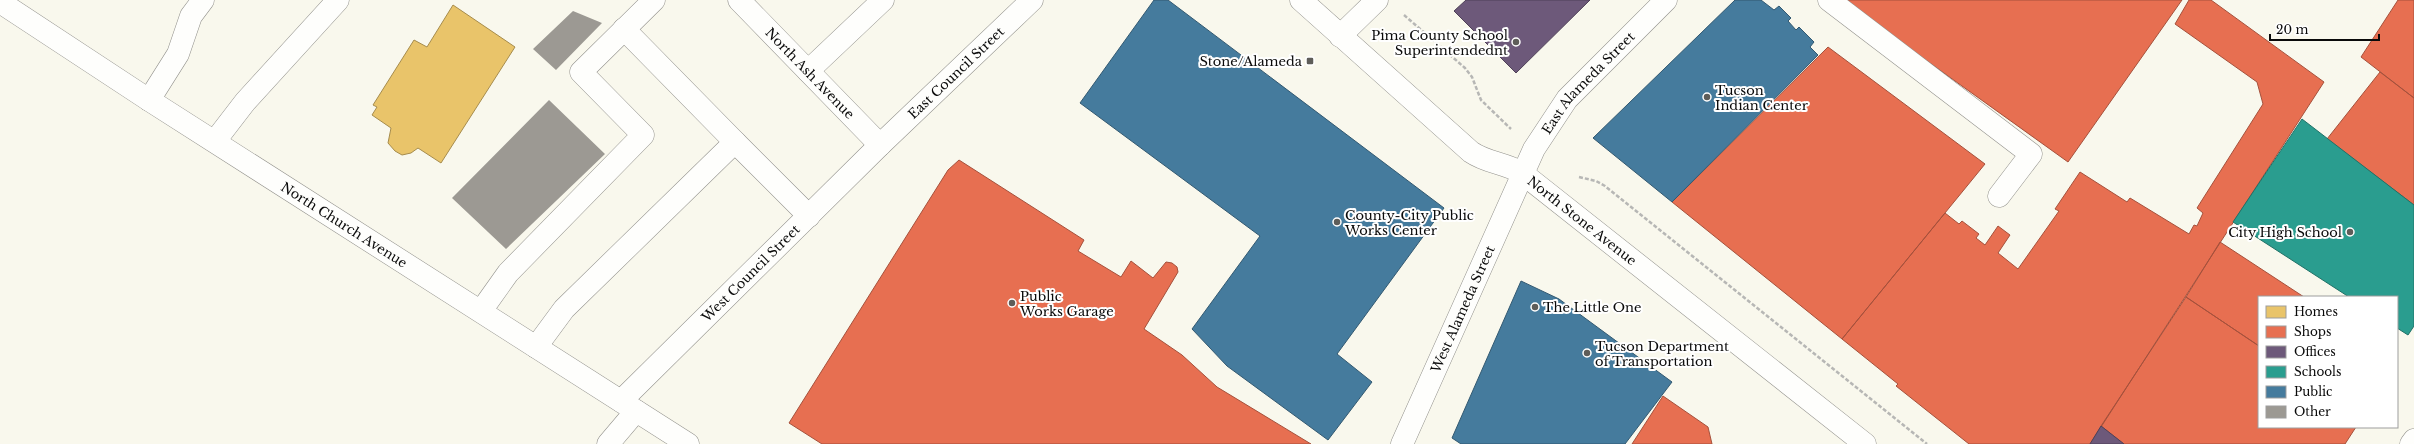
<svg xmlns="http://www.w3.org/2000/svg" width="2414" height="444" viewBox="0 0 2414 444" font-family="'Libre Baskerville',serif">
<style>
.homes{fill:#e9c46a;stroke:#a68c4d}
.shops{fill:#e76f51;stroke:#a5513c}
.offices{fill:#6d597a;stroke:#4f4158}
.schools{fill:#2a9d8f;stroke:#207167}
.public{fill:#457b9d;stroke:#335971}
.building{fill:#9c9993}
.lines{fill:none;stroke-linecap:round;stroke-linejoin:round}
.minor-casing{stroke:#92918c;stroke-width:23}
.path{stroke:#b7b7b5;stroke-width:2.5;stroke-dasharray:4 2;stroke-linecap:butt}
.minor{stroke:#fefefc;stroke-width:22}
.poi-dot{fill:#5e5d59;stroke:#fff;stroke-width:1.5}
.labels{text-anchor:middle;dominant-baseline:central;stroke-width:4;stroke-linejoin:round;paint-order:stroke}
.poi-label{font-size:13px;fill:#0a0a0a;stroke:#fff;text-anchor:start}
.street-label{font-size:13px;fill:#0a0a0a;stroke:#fff}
</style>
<rect width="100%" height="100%" fill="#f9f8ed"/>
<path class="homes" d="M453 5 515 47 441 163 418 148 411 153 402 155 395 151 388 143 391 128 372 115 377 107 373 105 414 40 427 47Z"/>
<path class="shops" d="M1842 0H2182L2068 162Z
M2189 0H2211L2324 82 2090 444H1969L1896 386 1898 384 1842 339 1945 213 1959 224 1962 221 1979 234 1976 238 1985 245 1998 226 2010 235 1998 253 2018 269 2059 211 2055 209 2080 172 2127 202 2130 198 2189 234 2194 225 2197 226 2203 213 2197 208 2263 104 2257 82 2175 24Z
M2398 0H2414V98L2361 57Z
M1828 47 1985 164 1842 339 1672 202Z
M2380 72 2414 98V205L2327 139Z
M959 160 1084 240 1078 251 1121 277 1131 261 1153 278 1166 262 1172 263 1177 267 1178 272 1144 329 1182 355 1217 387 1311 444H822L789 423 948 170Z
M2220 242 2304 297H2259V346L2186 297Z
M2186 297 2259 346V427H2356L2345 444H2124L2101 426Z
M1663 396 1708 427 1712 444H1632Z"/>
<path class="offices" d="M1466 0H1590L1516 73 1454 11Z
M2101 426 2124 444H2090Z"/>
<path class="schools" d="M2302 119 2414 205V326L2408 335 2397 328V297H2349L2233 222Z"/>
<path class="public" d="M1154 0H1168L1444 208 1337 354 1372 382 1328 440 1227 366 1192 329 1260 236 1080 103Z
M1735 0H1761L1774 10 1779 6 1791 18 1788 21 1796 30 1799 27 1814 42 1810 47 1818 55 1672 202 1593 138Z
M1521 281 1559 299 1672 382 1625 444H1461L1452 438Z"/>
<path class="building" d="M573 11 602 23 556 70 533 49Z
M549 100 605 154 506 249 452 198Z"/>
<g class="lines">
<defs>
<g id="minor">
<path id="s1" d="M739 0 880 145"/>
<path id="s2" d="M1301 0 1471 152C1487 163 1505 163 1522 173L1865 444"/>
<path d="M1829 0 2031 154 1999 196"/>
<path id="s3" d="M0 2 149 100 688 444"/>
<path d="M1340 36 1377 0"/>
<path d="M808 71 883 0"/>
<path d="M149 100 178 54 191 16 203 0"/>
<path d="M215 141 245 102 338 0"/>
<path d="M735 142 809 216"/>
<path d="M481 311 508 273 643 135 581 72 654 0"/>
<path d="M536 347 564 309 735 142 624 29"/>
<path id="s4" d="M621 401 880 145 1032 0"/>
<path d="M608 444 636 411"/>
<path id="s5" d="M1402 444 1534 149 1567 99 1666 0"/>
<path d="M2411 444 2414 440"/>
</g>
</defs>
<use href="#minor" class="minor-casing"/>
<path class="path" d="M1404 15 1465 68 1472 77 1481 100 1511 129
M1579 177 1596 181 1605 186 1927 444"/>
<use href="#minor" class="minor"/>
</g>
<g class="poi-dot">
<circle cx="1516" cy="42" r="4"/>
<rect x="1306" y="57" width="8" height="8" rx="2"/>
<circle cx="1707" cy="97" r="4"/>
<circle cx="1337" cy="222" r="4"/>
<circle cx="2350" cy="232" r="4"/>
<circle cx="1012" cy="303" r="4"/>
<circle cx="1535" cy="307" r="4"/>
<circle cx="1587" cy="353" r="4"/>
</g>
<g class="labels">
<g class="poi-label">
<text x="1508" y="35" text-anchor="end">Pima County School<tspan x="1508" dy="15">Superintendednt</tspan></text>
<text x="1302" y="61" text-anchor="end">Stone/Alameda</text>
<text x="1715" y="90">Tucson<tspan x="1715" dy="15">Indian Center</tspan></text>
<text x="1345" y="215">County-City Public<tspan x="1345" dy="15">Works Center</tspan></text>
<text x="2342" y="232" text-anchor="end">City High School</text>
<text x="1020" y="296">Public<tspan x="1020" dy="15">Works Garage</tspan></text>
<text x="1543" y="307">The Little One</text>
<text x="1595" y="346">Tucson Department<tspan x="1595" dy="15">of Transportation</tspan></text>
</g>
<g class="street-label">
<text stroke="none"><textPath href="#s1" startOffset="102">North Ash Avenue</textPath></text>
<text stroke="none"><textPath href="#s4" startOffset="469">East Council Street</textPath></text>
<text stroke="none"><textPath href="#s5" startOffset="409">East Alameda Street</textPath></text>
<text stroke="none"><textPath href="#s2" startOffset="360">North Stone Avenue</textPath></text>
<text stroke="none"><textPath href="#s3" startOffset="410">North Church Avenue</textPath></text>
<text stroke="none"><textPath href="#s4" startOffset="182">West Council Street</textPath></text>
<text stroke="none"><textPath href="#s5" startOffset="148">West Alameda Street</textPath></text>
</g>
</g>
<rect x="2258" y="296" width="140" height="132" fill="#ffffff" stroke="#9d9d9d"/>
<rect x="2266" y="306" width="20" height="12" fill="#e9c46a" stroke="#9d9d9d"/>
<text x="2294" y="316" font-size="12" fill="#0a0a0a">Homes</text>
<rect x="2266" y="326" width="20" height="12" fill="#e76f51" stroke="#9d9d9d"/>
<text x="2294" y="336" font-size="12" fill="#0a0a0a">Shops</text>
<rect x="2266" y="346" width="20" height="12" fill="#6d597a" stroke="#9d9d9d"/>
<text x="2294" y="356" font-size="12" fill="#0a0a0a">Offices</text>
<rect x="2266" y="366" width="20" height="12" fill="#2a9d8f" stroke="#9d9d9d"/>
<text x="2294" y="376" font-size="12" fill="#0a0a0a">Schools</text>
<rect x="2266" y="386" width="20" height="12" fill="#457b9d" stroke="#9d9d9d"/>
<text x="2294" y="396" font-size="12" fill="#0a0a0a">Public</text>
<rect x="2266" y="406" width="20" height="12" fill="#9c9993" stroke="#9d9d9d"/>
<text x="2294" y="416" font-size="12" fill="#0a0a0a">Other</text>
<path d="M2270 34v6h109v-6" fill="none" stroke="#0a0a0a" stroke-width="2"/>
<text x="2276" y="34" font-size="12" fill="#0a0a0a" stroke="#ffffff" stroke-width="3" paint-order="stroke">20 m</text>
</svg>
